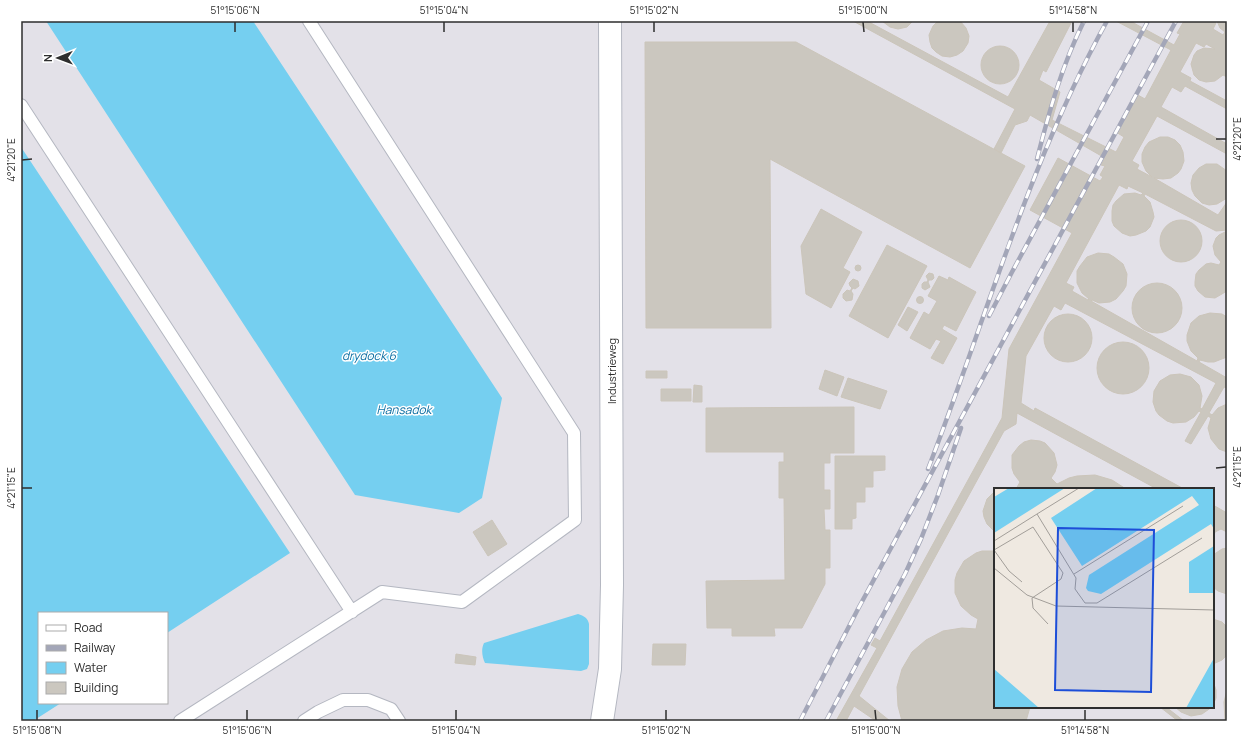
<svg xmlns="http://www.w3.org/2000/svg" width="1248" height="742" viewBox="0 0 1248 742" font-family="Manrope,sans-serif">
<style>
.industrial{fill:#e3e1e8;fill-rule:evenodd}
.water{fill:#75cff0}
.building{fill:#cbc7bf;stroke:#cbc5ba}
.lines{fill:none;stroke-linecap:round;stroke-linejoin:round}
.lane-casing{stroke:#b4b7c1;stroke-width:14}
.street-casing{stroke:#b4b7c1;stroke-width:24}
.lane{stroke:#fff;stroke-width:12}
.street{stroke:#fff;stroke-width:22}
.rail-casing{stroke:#a3a6b8;stroke-width:4.5}
.rail{stroke:#fff;stroke-width:3;stroke-dasharray:9;stroke-linecap:butt}
.ticks{fill:none;stroke:#2e2e2e;stroke-width:1.5}
.labels{text-anchor:middle;dominant-baseline:central;stroke-width:3;stroke-linejoin:round;paint-order:stroke}
.street-label{font-size:11px;fill:#2e2e2e;stroke:#fff}
.water-label{font-size:12px;font-style:italic;fill:#0d6fa3;stroke:#fff}
.inset-road{fill:none;stroke:#a29e99;stroke-width:1}
.view{fill:#1d4ed8;fill-opacity:0.15;stroke:#1d4ed8;stroke-width:2}
.inset-edge{fill:none;stroke:#2e2e2e;stroke-width:2}
.neatline{fill:none;stroke:#2e2e2e;stroke-width:1.5}
.ticks-label{font-size:10px;text-anchor:middle;fill:#2e2e2e}
</style>
<rect width="100%" height="100%" fill="#efe9e1"/>
<path class="industrial" d="M21 21H1227V721H21ZM995 489H1213V707H995ZM39 613H167V703H39Z"/>
<path class="water" d="M46 21H253L502 398 482 498 459 513 355 495Z
M21 147 290 553 167 633V613H39V703H61L33 721H21Z
M578 614C584 616 588 618 589 624V664L587 669 581 671 485 663C482 657 481 649 484 643Z"/>
<path class="building" d="M853 21H867L1008 97 1050 21H1072L1046 72 1043 70 1039 80 1060 92 1052 120 1116 152 1124 137 1116 132 1136 94 1145 99 1171 50 1116 21H1130L1174 45 1180 34 1177 33 1184 21H1212L1216 23 1213 29 1223 35 1225 32 1220 28 1217 21H1227V77L1223 75 1215 81 1206 82 1199 80 1194 75 1191 64 1194 55 1197 51 1204 48 1215 49 1206 44 1204 47 1196 43 1180 72 1191 78 1190 81 1227 101V109L1185 86 1181 92 1172 87 1161 107 1227 144V154L1157 116 1132 161 1139 165 1137 169 1152 177 1146 171 1142 162V154L1145 147 1149 142 1160 137H1168L1175 140 1180 145 1183 152 1184 161 1181 169 1178 173 1171 178 1163 179 1154 178 1218 215 1227 202V230L1216 231 1145 194 1144 196 1150 202 1153 212 1154 217 1150 227 1146 231 1136 235 1130 236 1122 233 1114 226 1112 221V211L1113 205 1116 201 1124 194 1135 193 1141 195 1143 193 1128 186 1127 189 1119 185 1066 283 1074 287 1072 291 1088 300 1089 299 1082 293 1077 283V271L1080 266 1087 257 1098 253 1109 254 1114 257 1123 264 1127 274 1126 286 1123 291 1116 299 1110 302 1099 303 1092 300 1091 301 1197 361 1198 358 1191 351 1187 341V335L1191 323 1199 316 1210 313 1222 314 1227 317V357L1214 362H1208L1200 360 1199 362 1227 378V388L1224 387 1209 413 1212 415 1218 408 1227 404V452L1219 449 1211 439 1208 428 1211 418 1208 416 1191 444 1185 441 1201 412 1199 411 1194 417 1186 422 1173 423 1167 421 1159 415 1156 411 1153 402 1154 391 1160 381 1170 375 1180 374 1191 377 1199 385 1202 396 1200 408 1202 409 1216 383 1065 303 1061 310 1054 306 1026 356 1021 403 1034 411 1035 408 1184 489H1157L1017 413 1016 424 1004 431 859 696 890 721H876L854 706 846 721H836L877 648 871 645 875 638 880 641 1002 418 1009 349 1072 233 1030 210 1058 158 1100 181 1103 177 1100 175 1105 166 1101 165 1105 158 1030 115 1027 121 1015 125 1001 153 994 149 1015 109Z
M882 21H913L907 27 898 29 890 27Z
M938 21H960L966 28 969 36 968 43 963 51 957 55 950 57 942 56 936 52 932 48 930 42 929 35 933 26Z
M645 42H796L1025 166 970 268 770 159 771 328H646Z
M981 65a19 19 0 1 1 38 0a19 19 0 1 1-38 0Z
M1206 164H1217L1227 171V198L1217 204 1209 205 1202 203 1195 196 1192 190 1191 183 1193 175 1199 168Z
M821 209 862 232 843 268 850 272 831 308 806 294 801 246Z
M1160 241a21 21 0 1 1 42 0a21 21 0 1 1-42 0Z
M1227 231V291L1215 298 1205 297 1198 291 1195 286V282L1196 274 1199 270 1206 264 1211 263 1219 265 1221 262 1215 255 1213 246 1216 238 1219 235Z
M887 245 927 266 888 338 849 316Z
M855 268a3 3 0 1 1 6 0a3 3 0 1 1-6 0Z
M929 273 933 274 934 278 932 280H929L928 282 930 287 925 290 922 288V284L924 282H927L928 280 926 276Z
M939 276 948 280 949 277 976 292 956 331 944 325 942 329 957 338 943 364 931 358 941 341 936 339 930 349 910 338 924 312 929 315 937 301 928 296Z
M853 279 858 281 859 286 855 289 853 288 851 291 853 294 852 300 846 301 843 298V294L847 290 850 291 852 288 850 286 849 283Z
M1132 308a25 25 0 1 1 50 0a25 25 0 1 1-50 0Z
M916.5 300a3.5 3.5 0 1 1 7 0a3.5 3.5 0 1 1-7 0Z
M908 307 918 312 907 331 898 325Z
M1044 338a24 24 0 1 1 48 0a24 24 0 1 1-48 0Z
M1097 368a26 26 0 1 1 52 0a26 26 0 1 1-52 0Z
M825 370 844 377 837 396 819 389Z
M646 371H667V378H646Z
M848 378 887 391 880 409 841 397Z
M694 385 702 386V402H693Z
M661 389H691V401H661Z
M854 407V453H830V463H824V490H830V509H824L825 530H830V568H825V584L802 628H774L775 636H732V628H707L706 581 785 580 784 498H779V462H784V452H706V408Z
M1031 440 1040 441 1045 443 1054 453 1057 465 1055 472 1051 478 1057 484 1069 478 1077 476 1095 475 1112 480 1126 489H1016L1020 482 1014 474 1012 468V455L1019 446 1024 442Z
M835 456H885V470L873 471V487H865V502H856V518L852 519V529H835Z
M995 491V532L987 524 984 517 983 511 987 499Z
M1213 505 1227 513V532L1221 529 1215 532 1213 539Z
M492 520 507 544 488 556 473 532Z
M1227 548V594L1218 591 1213 587V555L1222 549Z
M982 551H995V707H1030L1026 721H902L898 706 897 687 902 669 912 652 926 640 943 631 962 628 976 629 978 619 971 615 961 606 955 593V580L957 573 964 561 976 553Z
M1213 619 1222 622 1227 627V655L1222 660 1213 664Z
M653 644H686L685 665H652Z
M456 654 476 657 475 665 455 663Z
M1213 681 1216 690V698L1213 705Z
M1227 690V721H1225L1224 702Z
M1160 707H1166L1184 721H1178Z
M1175 707H1212L1202 714 1191 716 1181 712Z"/>
<g class="lines">
<defs>
<path id="lane" d="M21 105 352 612
M180 721 382 592 462 602 575 520 574 433 309 21
M304 721 318 712 343 700H368L391 709 399 721"/>
<path id="street" d="M602 721 610 669 612 585 610 21"/>
</defs>
<use href="#lane" class="lane-casing"/>
<use href="#street" class="street-casing"/>
<use href="#lane" class="lane"/>
<use href="#street" class="street"/>
<defs>
<path id="rail" d="M1037 159C1049 112 1062 65 1084 21
M989 316 1012 272 1148 21
M928 469C986 319 1029 162 1107 21
M800 721 858 609 1176 21
M826 721 905 574 921 539 938 495 961 428"/>
</defs>
<use href="#rail" class="rail-casing"/>
<use href="#rail" class="rail"/>
</g>
<path class="ticks" d="M235 22V32M444 22V32M654 22V32M863 22 864 32M1073 22V32M1216 139H1226M22 160 32 159M1216 468 1226 467M22 488H32M37 710V720M247 710V720M456 710V720M666 710V720M875 710 876 720M1085 710V720"/>
<g class="labels">
<g class="street-label">
<text transform="translate(611 371) rotate(-90)">Industrieweg</text>
</g>
<g class="water-label">
<text x="369" y="355">drydock 6</text>
<text x="404" y="409">Hansadok</text>
</g>
</g>
<g transform="translate(994 488)">
<rect width="220" height="220" fill="#efe9e1"/>
<path d="M15 0H71L0 45V9ZM103 0H220V41L217 36 107 106 94 103 92 100 95 87 205 17 198 8 88 78 57 30ZM220 58V105H195V74ZM220 170V220H192ZM0 181 45 220H0Z" fill="#75cff0"/>
<path class="inset-road" d="M43 26 85 0M0 53 43 26 82 90 81 101 91 115H103L208 50M0 80 33 107 62 118 220 122M80 86 189 18M28 94 15 83 0 62 39 39 69 85 67 91 38 110 39 120 54 136"/>
<path class="view" d="M64 40 160 42 157 204 61 202Z"/>
<rect width="220" height="220" class="inset-edge"/>
</g>
<rect width="1248" height="742" fill="none" stroke="#ffffff" stroke-width="44"/>
<rect x="38" y="612" width="130" height="92" fill="#ffffff" stroke="#ababab"/>
<rect x="46" y="625" width="20" height="6" fill="#ffffff" stroke="#ababab"/>
<text x="74" y="632" font-size="12" fill="#2e2e2e">Road</text>
<rect x="46" y="645" width="20" height="6" fill="#a3a6b8" stroke="#ababab"/>
<text x="74" y="652" font-size="12" fill="#2e2e2e">Railway</text>
<rect x="46" y="662" width="20" height="12" fill="#75cff0" stroke="#ababab"/>
<text x="74" y="672" font-size="12" fill="#2e2e2e">Water</text>
<rect x="46" y="682" width="20" height="12" fill="#cbc7bf" stroke="#ababab"/>
<text x="74" y="692" font-size="12" fill="#2e2e2e">Building</text>
<g transform="translate(58 58) rotate(269)" stroke="#ffffff" stroke-width="3" paint-order="stroke">
<path d="M0-3L7 15L0 10L-7 15Z" fill="#2e2e2e"/>
<text y="-6" font-size="11" font-weight="bold" text-anchor="middle" fill="#2e2e2e">N</text>
</g>
<rect x="22" y="22" width="1204" height="698" class="neatline"/>
<g class="ticks-label">
<text x="235" y="14">51°15'06"N</text>
<text x="444" y="14">51°15'04"N</text>
<text x="654" y="14">51°15'02"N</text>
<text x="863" y="14">51°15'00"N</text>
<text x="1073" y="14">51°14'58"N</text>
<text transform="translate(1237 139) rotate(-90)" y="4">4°21'20"E</text>
<text transform="translate(11 160) rotate(-90)" y="4">4°21'20"E</text>
<text transform="translate(1237 467) rotate(-90)" y="4">4°21'15"E</text>
<text transform="translate(11 488) rotate(-90)" y="4">4°21'15"E</text>
<text x="37" y="734">51°15'08"N</text>
<text x="247" y="734">51°15'06"N</text>
<text x="456" y="734">51°15'04"N</text>
<text x="666" y="734">51°15'02"N</text>
<text x="876" y="734">51°15'00"N</text>
<text x="1085" y="734">51°14'58"N</text>
</g>
</svg>
